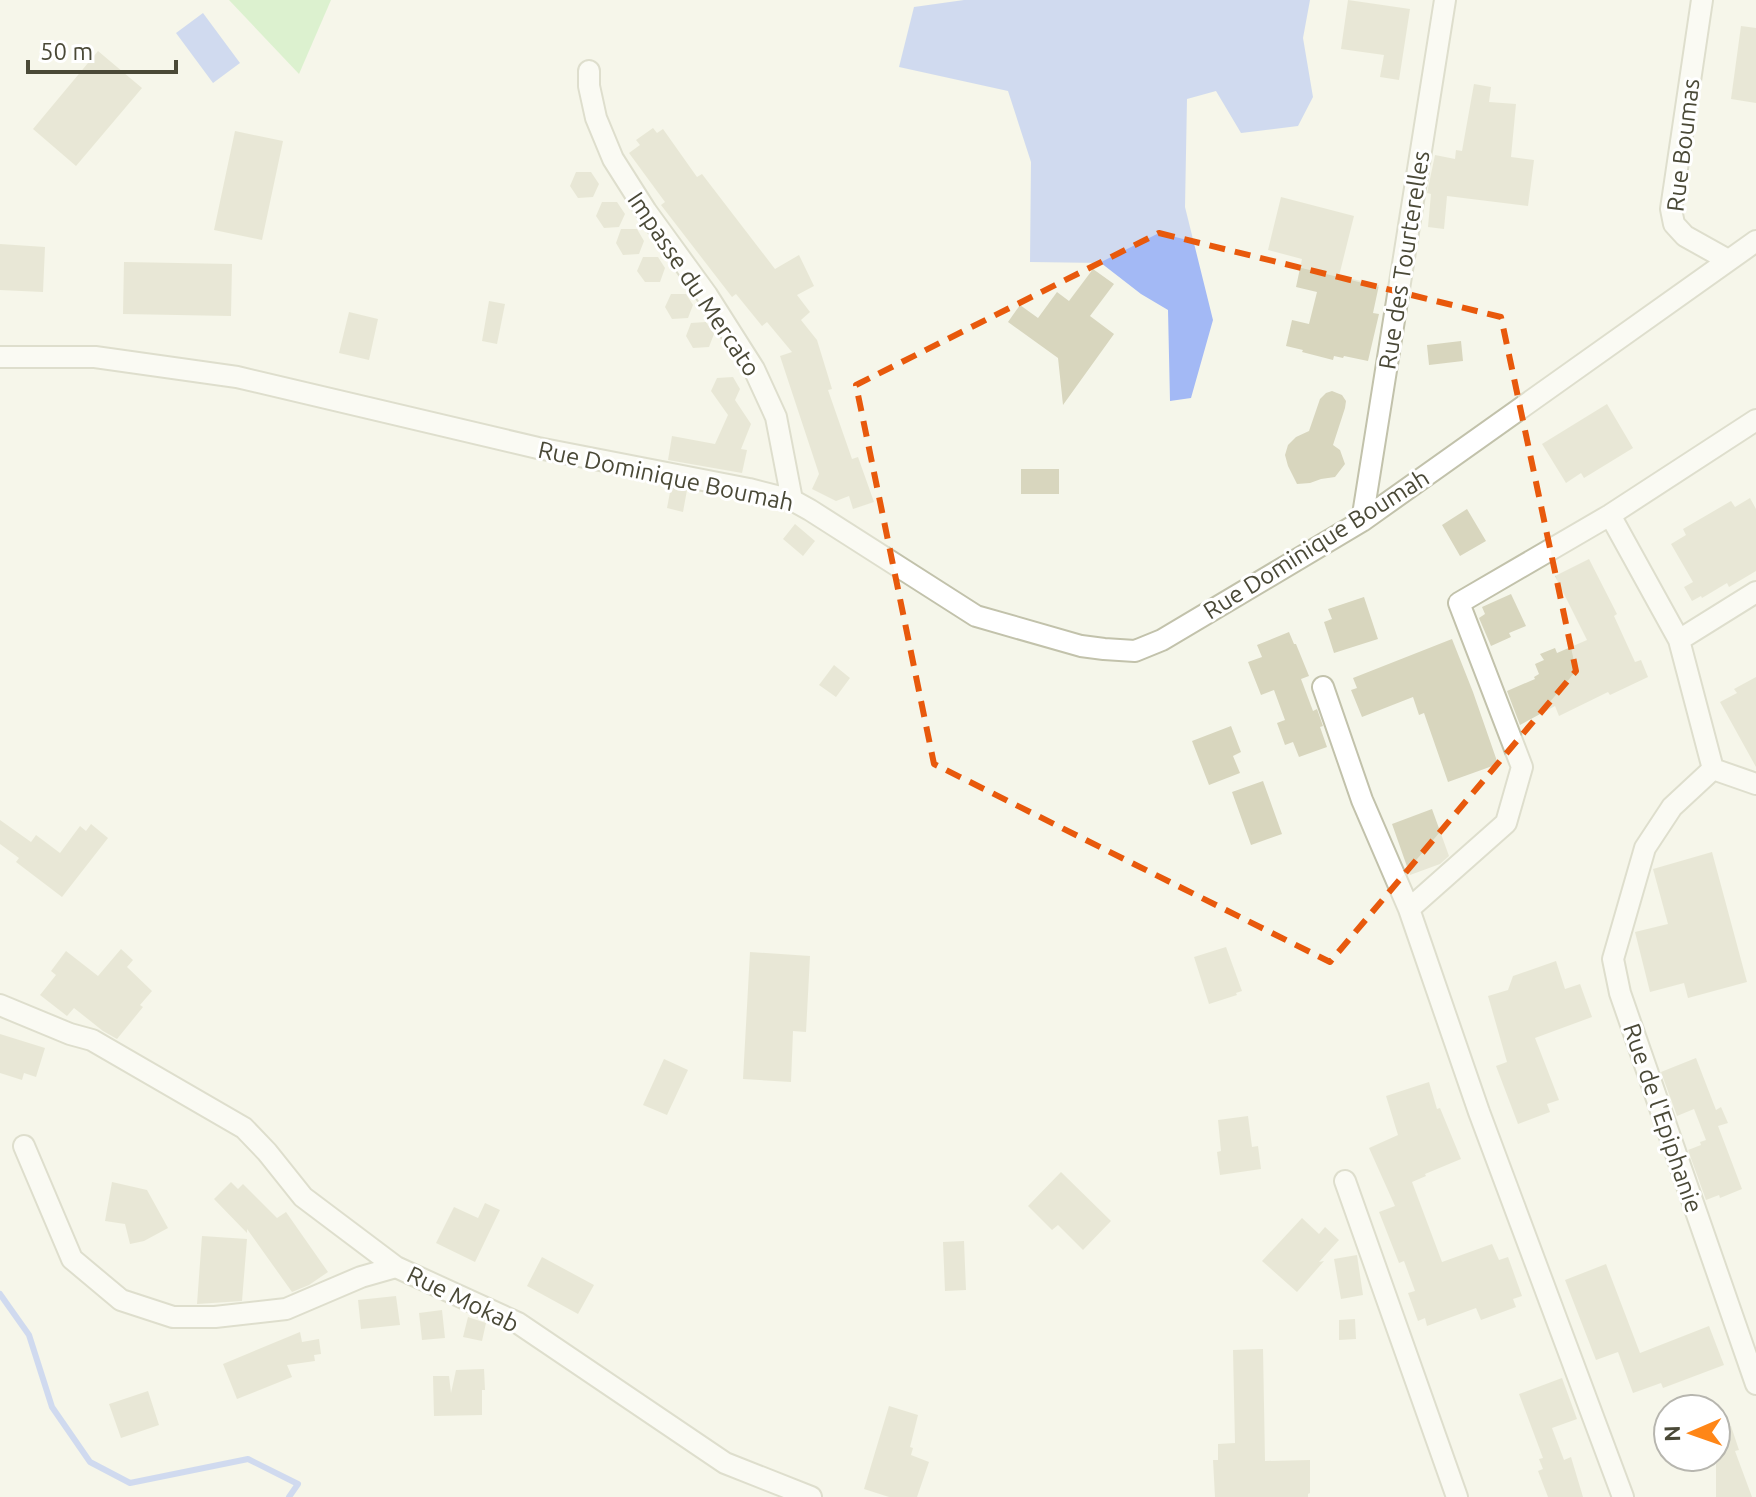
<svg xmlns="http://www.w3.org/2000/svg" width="1756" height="1497" viewBox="0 0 1756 1497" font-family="Ubuntu,sans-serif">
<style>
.green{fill:#bdecb0}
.water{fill:#a3b9f5}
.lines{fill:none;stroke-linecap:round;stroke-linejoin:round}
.stream{stroke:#a3b9f5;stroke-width:6}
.building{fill:#d8d6be}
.minor-casing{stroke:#c2c2ab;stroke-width:24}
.minor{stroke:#fff;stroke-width:20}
.marked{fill:none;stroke:#e8590c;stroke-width:6;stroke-dasharray:16 10;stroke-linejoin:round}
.labels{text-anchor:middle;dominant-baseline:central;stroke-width:6;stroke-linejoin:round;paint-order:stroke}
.street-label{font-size:24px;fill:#4a4937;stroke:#fff}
</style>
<rect width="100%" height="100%" fill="#f5f6ea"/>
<path class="green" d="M229 0H331L299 74Z"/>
<path class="water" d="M964 0H1310L1303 38 1313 97 1298 126 1241 133 1216 91 1187 99 1185 207 1213 320 1191 398 1170 401 1168 310 1141 294 1101 263 1030 262 1031 162 1008 91 899 67 914 7Z
M203 13 240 63 213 83 176 33Z"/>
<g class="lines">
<path class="stream" d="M0 1294 29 1335 52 1407 90 1462 130 1483 248 1459 298 1484 289 1497"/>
</g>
<path class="building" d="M1348 0 1410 9 1399 80 1380 77 1384 55 1341 49Z
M1741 26 1756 28V103L1731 99Z
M98 51 142 88 76 166 33 129Z
M1474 84 1491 87 1489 102 1516 104 1511 157 1534 160 1528 206 1447 196 1444 229 1428 227 1431 194 1427 193 1435 155 1455 159 1456 150 1462 151Z
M653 128 657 133 663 129 697 177 702 174 775 269 799 255 814 286 797 295 810 312 801 320 817 340 832 389 828 390 852 459 858 457 874 502 853 509 849 496 836 501 812 489 819 474 780 356 792 352 767 322 762 326 736 294 732 297 661 205 665 202 629 153 640 145 636 140Z
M235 131 283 141 262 240 214 230Z
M576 172H591L599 184 593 197 578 198 570 186Z
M1281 197 1354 216 1339 276 1379 285 1373 313 1379 314 1368 361 1344 356 1343 358 1334 356 1333 360 1302 352 1303 350 1286 346 1292 320 1309 324 1317 292 1296 287 1302 259 1268 250Z
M602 202H617L625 214 619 227 604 228 596 216Z
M621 229H637L644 241 639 254 623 255 616 243Z
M0 244 45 247 43 292 0 290Z
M643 257H658L665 268 660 282H645L637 271Z
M124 262 232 264 231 316 123 314Z
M1093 269 1114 284 1090 316 1114 334 1063 405 1058 358 1008 322 1020 305 1038 318 1057 292 1069 301Z
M671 294H686L693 305 688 318 672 319 665 307Z
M489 301 505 304 497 344 482 341Z
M349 312 378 319 369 360 339 353Z
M706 322 714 334 709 347 693 348 686 336 691 323Z
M1461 341 1463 361 1429 365 1427 345Z
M733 377 740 389 735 400 751 424 741 449 747 450 742 473 668 460 672 436 715 444 728 415 711 391 717 378Z
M1332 391 1342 395 1346 401 1345 408 1333 445 1340 450 1345 464 1335 477 1321 479 1310 483 1297 484 1288 466 1285 455 1288 445 1296 437 1309 431 1320 399 1326 393Z
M1607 404 1633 448 1584 478 1581 473 1566 483 1542 444Z
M1021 469H1059V494H1021Z
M671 487 687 490 683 512 667 508Z
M1750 498 1756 509V571L1729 587 1727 583 1702 598 1701 596 1692 601 1684 587 1693 582 1671 544 1686 535 1683 529 1731 501 1735 507Z
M1467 509 1486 541 1460 556 1442 525Z
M795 524 815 541 803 556 783 539Z
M1589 559 1617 614 1614 616 1635 662 1641 660 1648 677 1610 695 1608 692 1559 716 1555 706 1520 725 1507 691 1535 679 1534 677 1539 674 1535 664 1544 660 1540 654 1555 648 1557 653 1587 640 1555 576Z
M1511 594 1526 626 1509 633 1511 637 1491 646 1479 618 1485 614 1482 607Z
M1364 597 1378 639 1334 653 1324 622 1332 619 1328 609Z
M1289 632 1294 644H1296L1309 676 1301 679 1313 711 1317 709 1323 726 1320 727 1327 747 1299 757 1293 742 1285 745 1277 723 1285 720 1274 690 1261 695 1248 662 1262 657 1257 645Z
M1452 639 1473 692 1498 764 1448 782 1424 713 1419 715 1413 697 1362 717 1351 690 1357 688 1353 678Z
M834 665 850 678 836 697 819 685Z
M1756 677V767L1720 702 1737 693 1734 689Z
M1231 726 1241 752 1233 756 1240 773 1209 785 1192 741Z
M1263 781 1282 834 1251 845 1232 792Z
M1432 809 1449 856 1440 864 1410 875 1392 824Z
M0 820 31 842 36 835 60 853 80 826 86 831 91 824 108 838 62 897 16 862 19 858 0 844Z
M1712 852 1747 982 1688 998 1684 983 1650 992 1635 932 1668 924 1653 869Z
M1226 947 1242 991 1236 993 1237 995 1209 1004 1194 957Z
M121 949 133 960 127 967 152 991 140 1005 143 1007 117 1039 103 1031 74 1008 67 1016 40 995 56 975 51 971 66 951 98 976Z
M750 952 810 956 806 1032 793 1031 791 1082 743 1079Z
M1556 961 1565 989 1580 984 1592 1017 1535 1038 1559 1100 1547 1104 1550 1112 1518 1124 1496 1066 1507 1062 1488 996 1508 990 1513 976Z
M0 1034 45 1048 36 1077 24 1073 22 1080 0 1073Z
M1696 1058 1716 1110 1721 1107 1728 1123 1718 1126 1742 1189 1720 1198 1719 1195 1706 1200 1688 1150 1701 1145 1700 1142 1706 1140 1694 1109 1677 1116 1661 1072Z
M664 1059 688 1070 667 1115 643 1105Z
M1429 1082 1437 1109 1440 1108 1461 1159 1425 1174 1426 1176 1412 1182 1442 1262 1492 1244 1499 1260 1508 1257 1522 1296 1513 1299 1516 1307 1481 1320 1476 1308 1427 1326 1425 1318 1418 1321 1408 1293 1415 1291 1404 1261 1399 1263 1379 1212 1395 1206 1369 1148 1398 1135 1386 1096Z
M1248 1116 1252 1147 1258 1146 1261 1169 1220 1175 1217 1152 1221 1151 1218 1120Z
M1061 1172 1111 1221 1083 1250 1058 1225 1052 1230 1028 1206Z
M112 1182 147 1190 168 1228 144 1241 130 1244 125 1224 105 1221Z
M231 1182 238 1189 243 1184 277 1218 286 1212 328 1272 309 1285 292 1292 247 1229V1233L214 1199Z
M485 1203 500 1210 475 1262 436 1243 454 1207 478 1218Z
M1302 1218 1319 1234 1325 1227 1339 1240 1319 1262 1324 1261 1297 1292 1262 1261Z
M202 1236 247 1239 242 1301 197 1304Z
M964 1241 966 1290 945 1291 943 1242Z
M1357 1255 1363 1295 1341 1299 1334 1259Z
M542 1257 594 1285 578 1314 527 1286Z
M1606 1264 1640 1353 1709 1326 1724 1365 1663 1388 1661 1383 1633 1393 1618 1352 1596 1360 1565 1280Z
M396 1296 400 1325 361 1329 358 1300Z
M442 1310 445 1338 422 1340 419 1313Z
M468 1317 486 1323 482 1341 463 1337Z
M1355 1319 1356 1339 1339 1340V1320Z
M300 1332 302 1342 319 1339 321 1354 314 1355 315 1361 287 1365 292 1377 237 1399 223 1364Z
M1263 1349 1265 1461 1310 1460V1493L1308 1494V1497H1215L1213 1460H1218V1444L1235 1443 1233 1350Z
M484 1369 485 1390H482V1415L434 1416 433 1376H449L451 1393 456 1370Z
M1562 1378 1577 1419 1552 1428 1564 1460 1571 1457 1583 1497H1548L1538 1471 1543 1469 1539 1459 1543 1458 1519 1394Z
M148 1391 159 1425 121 1438 109 1404Z
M889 1406 918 1415 910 1447 913 1448 911 1455 929 1462 917 1497H889L864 1489Z
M1731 1426 1739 1450 1735 1451 1752 1497H1716V1431Z"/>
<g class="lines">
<defs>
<path id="minor" d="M1702 0 1671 209 1674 224 1685 236 1728 260
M589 71V86L596 118 613 159 646 211 707 295 754 369 776 417 792 500
M0 357H95L237 377 538 448 749 489 792 500 810 510 976 616 1081 646 1104 649 1135 651 1162 640 1362 521 1756 241
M1610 515 1679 640 1713 769 1672 807 1645 848 1613 959 1620 993 1756 1384
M1362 521 1445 0
M1679 640 1756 592
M1323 687 1362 800 1409 909 1479 1112 1623 1497
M1713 769 1756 784
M1409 909 1506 823 1522 767 1459 603 1610 515 1756 420
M0 1005 70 1034 92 1040 244 1128 267 1152 303 1197 396 1267
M24 1146 72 1259 121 1300 173 1317H215L286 1309 361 1277 396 1267 518 1323 725 1463 811 1497
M1345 1181 1457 1497"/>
</defs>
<use href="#minor" class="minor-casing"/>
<use href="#minor" class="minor"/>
</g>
<path d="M0 0H1756V1497H0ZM1159 233 1501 317 1576 671 1330 962 934 764 856 385Z" fill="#f5f6ea" fill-opacity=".55" fill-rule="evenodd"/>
<path class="marked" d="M1159 233 1501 317 1576 671 1330 962 934 764 856 385Z"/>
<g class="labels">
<g class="street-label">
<text transform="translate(1683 145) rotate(-83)">Rue Boumas</text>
<text transform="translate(1404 260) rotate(-81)">Rue des Tourterelles</text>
<text transform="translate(694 284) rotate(56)">Impasse du Mercato</text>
<text transform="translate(666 476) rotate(12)">Rue Dominique Boumah</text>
<text transform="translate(1316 544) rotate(-32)">Rue Dominique Boumah</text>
<text transform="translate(1663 1118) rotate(71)">Rue de l'Epiphanie</text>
<text transform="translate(463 1299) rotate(26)">Rue Mokab</text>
</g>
</g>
<g transform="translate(1692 1433) rotate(268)"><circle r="38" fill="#ffffff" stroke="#b7b6af" stroke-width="2"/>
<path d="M0-6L14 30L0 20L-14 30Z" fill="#ff8617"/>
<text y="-12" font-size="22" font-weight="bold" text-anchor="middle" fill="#4a4937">N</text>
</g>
<path d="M28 60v12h148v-12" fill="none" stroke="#4a4937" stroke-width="4"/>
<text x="40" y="60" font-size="24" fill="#4a4937" stroke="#ffffff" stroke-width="6" paint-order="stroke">50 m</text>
</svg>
